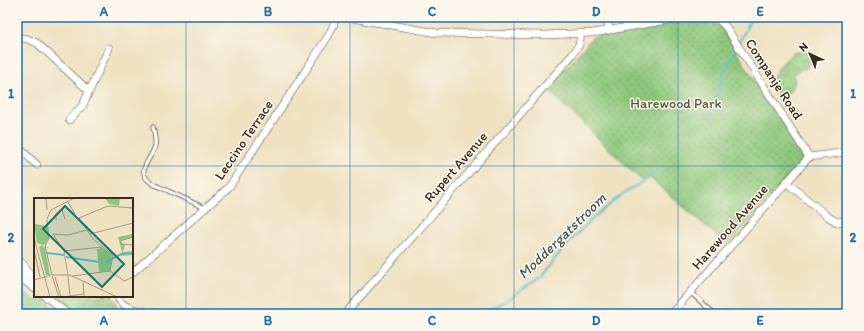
<svg xmlns="http://www.w3.org/2000/svg" width="864" height="331" viewBox="0 0 864 331" font-family="Itim,sans-serif">
<style>
.wetland{fill:url(#wetland-marsh);stroke:#64784d}
.park{fill:url(#park-dots);stroke:#64784d}
.lines{fill:none;stroke-linecap:round;stroke-linejoin:round}
.stream{stroke:#51bfc9;stroke-width:2}
.lane-casing{stroke:#564637;stroke-width:5}
.street-casing{stroke:#564637;stroke-width:8}
.path{stroke:#564637;stroke-width:1;stroke-dasharray:3 3;stroke-linecap:butt}
.lane{stroke:#fff;stroke-width:3.5}
.street{stroke:#fff;stroke-width:7}
.grid{fill:none;stroke:#1f6fb2;stroke-width:1;stroke-opacity:0.55}
.labels{text-anchor:middle;dominant-baseline:central;stroke-width:3;stroke-linejoin:round;paint-order:stroke}
.street-label{font-size:14px;fill:#3b2a1e;stroke:#fbf7ec}
.park-label{font-size:14px;fill:#54593a;stroke:#fbf7ec}
.water-label{font-size:15px;font-style:italic;fill:#435e5a;stroke:#fbf7ec}
.inset-river{fill:none;stroke:#51bfc9;stroke-width:2}
.inset-road{fill:none;stroke:#a79881;stroke-width:1}
.view{fill:#0f766e;fill-opacity:0.15;stroke:#0f766e;stroke-width:2}
.inset-edge{fill:none;stroke:#3b2a1e;stroke-width:2}
.neatline{fill:none;stroke:#1f6fb2;stroke-width:1.5}
.grid-label{font-size:13px;text-anchor:middle;font-weight:bold;fill:#1f6fb2}
</style>
<defs>
<pattern id="wetland-marsh" width="20" height="14" patternUnits="userSpaceOnUse"><rect width="20" height="14" fill="#8dc77c"/><path d="M1 5h8M5 5V1M11 12h8M15 12V8" fill="none" stroke="#74a265"/></pattern>
<pattern id="park-dots" width="8" height="8" patternUnits="userSpaceOnUse"><rect width="8" height="8" fill="#8dc77c"/><path d="M2 2h.1M6 6h.1" fill="none" stroke="#74a265" stroke-width="1.8" stroke-linecap="round"/></pattern>
</defs>
<rect width="100%" height="100%" fill="#fbf7ec"/>
<filter id="ink" filterUnits="userSpaceOnUse"><feTurbulence type="fractalNoise" baseFrequency=".025" numOctaves="2"/><feDisplacementMap in="SourceGraphic" scale="8" xChannelSelector="R" yChannelSelector="G"/><feConvolveMatrix kernelMatrix="1 2 1 2 8 2 1 2 1" color-interpolation-filters="sRGB"/></filter>
<filter id="wash" filterUnits="userSpaceOnUse"><feTurbulence type="fractalNoise" baseFrequency=".012" numOctaves="4" result="noise"/><feDisplacementMap in="SourceGraphic" scale="16" xChannelSelector="R" yChannelSelector="G"/><feGaussianBlur stdDeviation="0.9" result="paint"/><feColorMatrix in="noise" values="0 0 0 0 0 0 0 0 0 0 0 0 0 0 0 0 0 1.4 0 .05"/><feComposite in="paint" operator="in"/></filter>
<g filter="url(#wash)">
<rect width="100%" height="100%" fill="#efe2c3"/>
<path class="wetland" d="M806 48 810 52 808 56 811 62 807 68 801 69 794 74C796 87 793 90 782 97L779 96 771 86C773 73 783 61 793 53L803 51Z"/>
<path class="park" d="M701 18 720 26 802 154V160L728 245 650 178 643 182 547 89 593 37Z
M17 280 20 282 18 285 36 301 41 296 62 314H17Z
M51 296H112L118 305 126 312H111L112 314H73Z"/>
<g class="lines">
<path class="stream" d="M763 105 768 98
M711 116C716 104 718 91 722 79 729 58 742 38 752 17
M480 314 506 301 539 278 563 249 593 218 620 196 658 172"/>
</g>
</g>
<g filter="url(#ink)">
<g class="lines">
<defs>
<path id="lane" d="M153 127C154 133 156 140 155 146 151 161 133 171 153 184L205 208
M690 292 715 314"/>
<path id="street" d="M346 17 437 33 545 35 593 33 686 17
M607 17 609 30
M716 17 726 27 809 157
M17 39 25 38 37 43 89 91
M69 120 83 105 109 48
M17 146 37 165
M809 157 847 152
M786 182 827 216 837 222 847 220
M17 259 24 265 35 281
M17 266 28 277
M132 273 229 187 329 35 334 24V17
M17 275 35 289
M45 296 68 314
M117 296C122 311 147 311 161 314
M345 314 572 55 579 45 581 34
M671 314 809 157"/>
</defs>
<use href="#lane" class="lane-casing"/>
<use href="#street" class="street-casing"/>
<path class="path" d="M88 296 111 299"/>
<use href="#lane" class="lane"/>
<use href="#street" class="street"/>
</g>
</g>
<path class="grid" d="M186 17V314M350 17V314M514 17V314M678 17V314M17 166H847"/>
<g class="labels">
<g class="street-label">
<text transform="translate(774 79) rotate(57)">Companje Road</text>
<text transform="translate(244 140) rotate(-56)">Leccino Terrace</text>
<text transform="translate(456 167) rotate(-49)">Rupert Avenue</text>
<text transform="translate(730 227) rotate(-49)">Harewood Avenue</text>
</g>
<g class="park-label">
<text x="676" y="103">Harewood Park</text>
</g>
<g class="water-label">
<text transform="translate(562 236) rotate(-44)">Moddergatstroom</text>
</g>
</g>
<g transform="translate(34 198)">
<rect width="99" height="99" fill="#efe2c3"/>
<path d="M71 0H86L85 8 75 6ZM99 36V39L86 43 91 47 89 54 99 53V57L86 58 88 54 84 39Z" fill="#8dc77c"/>
<path d="M0 26 13 28 15 40 10 47 3 45ZM8 47 11 50 16 77H12L5 49ZM69 50 78 56 76 73 65 74 63 51Z" fill="#8dc77c"/>
<path class="inset-river" d="M13 55 30 57M32 59 65 64M72 64 87 56 99 55"/>
<path class="inset-road" d="M12 0 13 12M34 4 41 16M13 21 17 12 40 0M22 22V15L28 12 31 21M19 36 30 53 34 77M19 36 34 37 53 32M56 36 99 25M99 39 86 43 88 46 99 47M0 40 16 99M11 48 18 77M11 48 15 40 13 22M0 51 6 79M30 53 68 49M76 73 79 57 59 41 45 20 74 8 99 10M76 73 90 83 99 79M18 77H36L83 99M18 78 25 99M34 78 36 98M38 78 76 73M21 79 27 99M0 82 17 77M49 83 50 99M30 99 49 96"/>
<path class="view" d="M31 8 90 66 68 89 9 31Z"/>
<rect width="99" height="99" class="inset-edge"/>
</g>
<rect width="864" height="331" fill="none" stroke="#fbf7ec" stroke-width="44"/>
<g transform="translate(810 54) rotate(316)" stroke="#fbf7ec" stroke-width="3" paint-order="stroke">
<path d="M0-3L7 15L0 10L-7 15Z" fill="#3b2a1e"/>
<text y="-6" font-size="11" font-weight="bold" text-anchor="middle" fill="#3b2a1e">N</text>
</g>
<rect x="22" y="22" width="820" height="287" class="neatline"/>
<g class="grid-label">
<text x="104" y="16">A</text>
<text x="268" y="16">B</text>
<text x="432" y="16">C</text>
<text x="596" y="16">D</text>
<text x="760" y="16">E</text>
<text x="11" y="98">1</text>
<text x="853" y="98">1</text>
<text x="11" y="242">2</text>
<text x="853" y="242">2</text>
<text x="104" y="325">A</text>
<text x="268" y="325">B</text>
<text x="432" y="325">C</text>
<text x="596" y="325">D</text>
<text x="760" y="325">E</text>
</g>
</svg>
